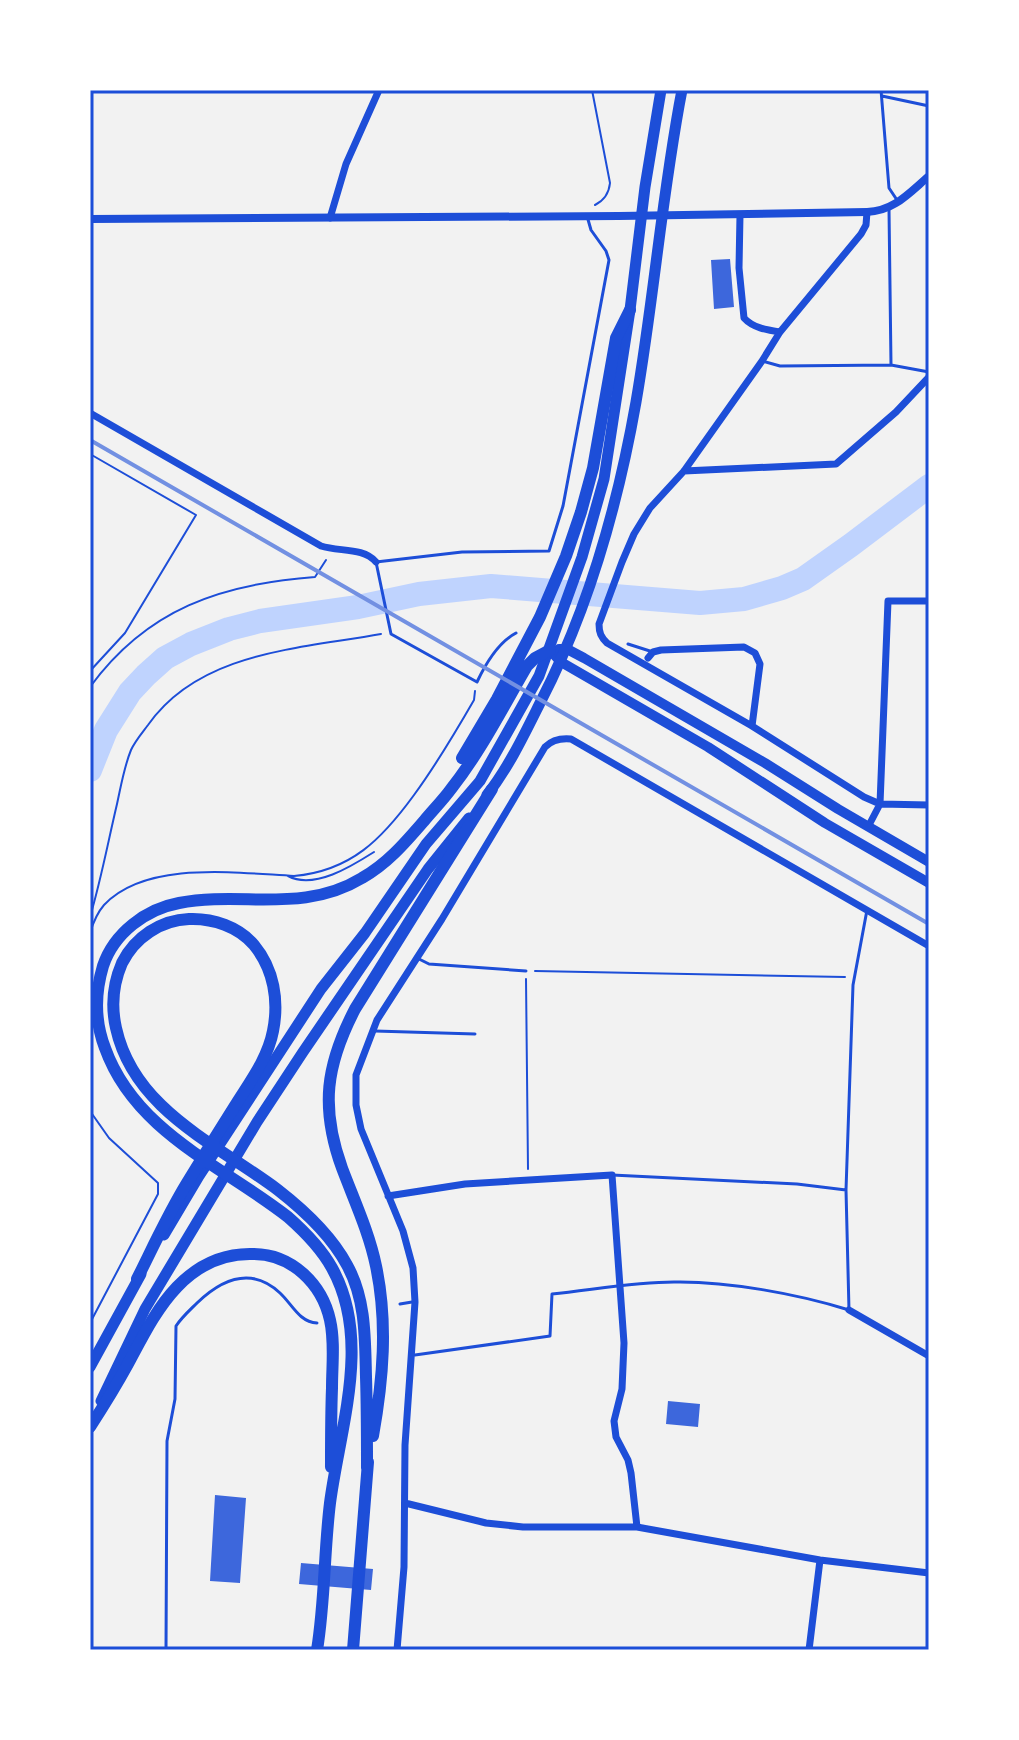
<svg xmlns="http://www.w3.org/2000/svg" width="1019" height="1740" viewBox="0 0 1019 1740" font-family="Overpass,sans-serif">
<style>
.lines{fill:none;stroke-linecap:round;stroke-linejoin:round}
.river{stroke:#bfd3fe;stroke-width:24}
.building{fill:#3d67dc}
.path{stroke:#1d4ed8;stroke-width:2}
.service{stroke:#1d4ed8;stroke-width:3}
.minor{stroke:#1d4ed8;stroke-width:7}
.tertiary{stroke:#1d4ed8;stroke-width:8}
.primary{stroke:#1d4ed8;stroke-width:10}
.trunk{stroke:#1d4ed8;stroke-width:11}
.motorway{stroke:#1d4ed8;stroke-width:12}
.rail{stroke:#7290e2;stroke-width:4}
.neatline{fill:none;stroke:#1d4ed8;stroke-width:3}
</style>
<rect width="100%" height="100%" fill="#f2f2f2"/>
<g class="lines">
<path class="river" d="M90 770 106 730 130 692 146 675 165 658 191 644 229 629 260 621 358 607 419 594 491 586 700 603 744 599 782 588 803 579 851 545 929 486"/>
</g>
<path class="building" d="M730 259 734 307 714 309 711 260Z
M668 1401 700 1404 698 1427 666 1424Z
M215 1495 246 1498 240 1583 210 1581Z
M301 1563 373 1569 371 1590 299 1584Z"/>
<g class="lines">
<path class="path" d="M592 90 610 183C609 193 605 200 595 205
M90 454 196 515 125 633 90 671
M90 687C147 609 221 584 315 577L326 560
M288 876C314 890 352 866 374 852
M90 917C101 880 108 842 117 804 121 786 124 767 131 750 135 741 142 733 148 725 200 651 300 649 381 634
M90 933C93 923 97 913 104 905 146 860 238 873 294 876 351 871 382 839 414 795 436 765 455 733 474 700L475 691
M535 971 845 977
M526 979 528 1169
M90 1111 109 1138 158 1183V1194L90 1323"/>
<path class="service" d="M881 90 889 188 897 200
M882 96 929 106
M889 209 891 365
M762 361 780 366 891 365 929 372
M516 633C499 642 485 665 477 682L391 634 376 562 462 552 549 551 563 506 609 260 606 251 591 230 587 216
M628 644 653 652
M419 959 429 964 526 971
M375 1031 475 1034
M612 1175 797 1184 846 1190
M400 1304 412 1302
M415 1355 550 1336 552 1294C592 1290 634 1282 674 1282 727 1281 798 1294 849 1310L846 1190 853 985 867 910
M166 1650 167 1441 175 1399 176 1326C182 1317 190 1310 197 1303 222 1279 251 1266 280 1293 292 1304 299 1322 317 1323"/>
<path class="minor" d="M867 212 866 225 861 234 780 332 762 361 684 471 650 508 634 534 622 562 599 624C599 633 601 637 607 643L752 726 864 797 880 804 929 805
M740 215 739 268 744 318C753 328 767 330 780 332
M330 218 346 164 379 90
M90 413 321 546C339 552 363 547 376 562
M684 471 836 464 896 412 929 377
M648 658 653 652 661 650 744 647 755 653 760 664 752 726
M868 827 880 804 888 601H929
M388 1196 465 1184 612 1175 624 1343 622 1389 614 1421 616 1437 628 1460 631 1473 637 1527 820 1560 929 1573
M849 1310 929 1356
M405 1503 486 1523 523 1527H637
M397 1650 404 1567 405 1445 415 1302 413 1268 403 1231 361 1129 356 1105V1075L377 1020 442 919 545 747C552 740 561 738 571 739L929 946
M809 1650 820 1560"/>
<path class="tertiary" d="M90 219 619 216 867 212C894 211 909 193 929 176"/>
<path class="primary" d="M559 649H567L584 658 765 763 838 809 929 862
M550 650 561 662 708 747 825 823 929 883"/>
<path class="trunk" d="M487 795C509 767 525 733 541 701 589 608 618 504 636 402 654 298 662 193 682 90
M164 1235 199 1176 321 989 365 933 426 844 480 781 539 676 582 557 604 479 630 310 645 187 661 90
M90 1367 141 1274
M101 1401 145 1309 257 1122 303 1052 428 869 469 818"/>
<path class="motorway" d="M462 758 497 699 540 617 566 556 581 512 593 468 616 338 630 310
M137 1279C153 1247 168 1214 187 1183 204 1155 221 1128 238 1101 252 1079 268 1057 273 1031 279 1001 274 969 254 945 239 927 213 918 189 919 161 920 135 937 122 963 113 984 111 1006 116 1028 134 1110 217 1144 278 1190 305 1211 331 1235 347 1265 366 1299 365 1339 366 1377 367 1407 367 1437 367 1468
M90 1427C103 1407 116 1386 128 1364 142 1338 156 1309 177 1287 198 1265 222 1253 253 1254 292 1254 322 1284 330 1320 335 1342 332 1365 332 1388 331 1414 331 1441 331 1467
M373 1436C383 1380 388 1323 376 1266 369 1232 354 1200 342 1168 320 1107 326 1065 355 1009L492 789
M317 1650C325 1601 324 1552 330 1503 340 1427 372 1340 332 1268 321 1248 305 1232 288 1217 223 1166 135 1132 105 1048 95 1022 95 993 103 966 114 933 146 909 179 903 242 891 303 914 362 878 387 864 405 843 424 821 433 810 443 800 451 789 481 751 503 707 527 666L535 658 550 650
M353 1650 368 1462"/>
<path class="rail" d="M90 440 929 924"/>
</g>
<rect width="1019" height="1740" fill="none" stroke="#ffffff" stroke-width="184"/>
<rect x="92" y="92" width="835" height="1556" class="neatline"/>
</svg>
